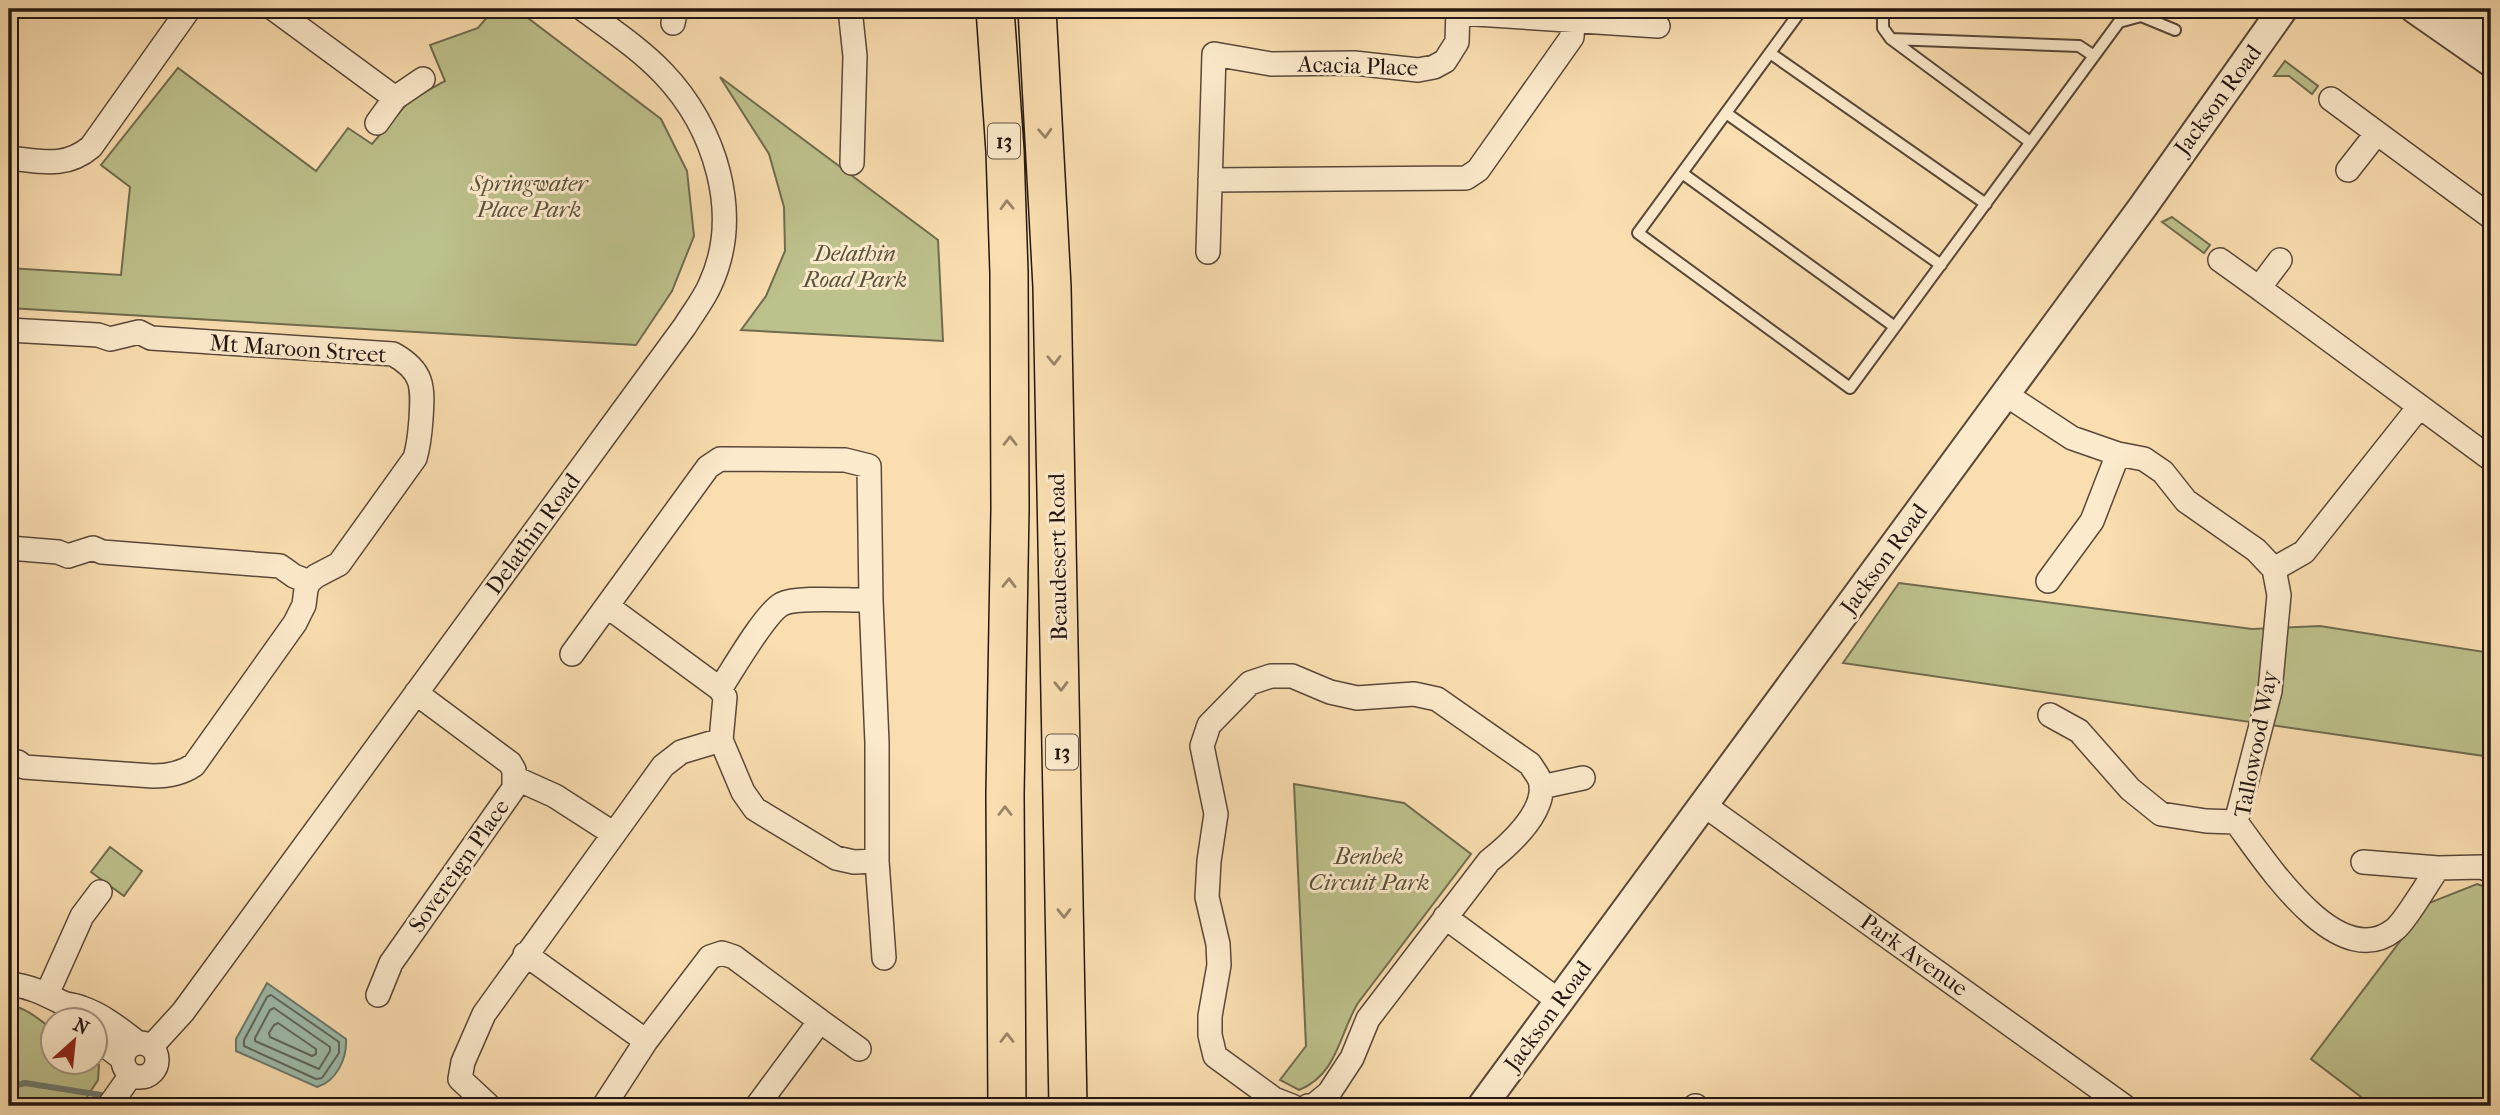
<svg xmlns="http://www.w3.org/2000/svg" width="2500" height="1115" viewBox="0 0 2500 1115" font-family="'IM FELL French Canon',serif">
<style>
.green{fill:#bdc18c;stroke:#706c4e;stroke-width:2}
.water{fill:#9ebcac;stroke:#6d7a6e;stroke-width:2}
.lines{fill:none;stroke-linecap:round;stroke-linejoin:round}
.shore{stroke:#60695e;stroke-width:2}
.stream{stroke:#6d7a6e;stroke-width:6}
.service-casing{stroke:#594839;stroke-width:14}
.minor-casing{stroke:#594839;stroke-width:26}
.tertiary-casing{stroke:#594839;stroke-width:32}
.trunk-casing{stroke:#231611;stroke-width:40}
.service{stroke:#fceacc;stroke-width:10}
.minor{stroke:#fceacc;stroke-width:23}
.tertiary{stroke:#fceacc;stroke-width:28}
.trunk{stroke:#fadeb0;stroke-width:37}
.oneway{stroke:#998468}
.labels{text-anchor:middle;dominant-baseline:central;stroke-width:6;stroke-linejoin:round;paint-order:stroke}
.shield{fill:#fceacc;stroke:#645649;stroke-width:2}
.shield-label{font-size:21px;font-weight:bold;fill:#231611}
.street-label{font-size:23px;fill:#231611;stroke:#fceacc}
.park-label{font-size:23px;font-style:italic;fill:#59523c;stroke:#fceacc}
</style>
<rect width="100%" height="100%" fill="#fadeb0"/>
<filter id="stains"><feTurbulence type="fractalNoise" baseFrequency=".00286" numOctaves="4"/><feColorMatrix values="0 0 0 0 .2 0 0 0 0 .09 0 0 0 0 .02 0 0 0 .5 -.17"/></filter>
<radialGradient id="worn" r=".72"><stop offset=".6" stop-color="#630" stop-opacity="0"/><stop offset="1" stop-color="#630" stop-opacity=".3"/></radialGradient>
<path class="green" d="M494 9H516L661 119 687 171 694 236 672 291 636 345 9 308V268L121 275 130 187 101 165 178 68 316 171 348 128 372 144 410 100 445 81 430 45 478 28Z
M2285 61 2318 86 2312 94 2289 76H2274Z
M720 77 938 240 943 341 741 330 766 296 785 251 784 207 769 154Z
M2172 217 2210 245 2204 253 2162 222Z
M1899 583 2252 629 2320 626 2491 653V757L1843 663Z
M1294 784 1404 803 1471 854 1358 1003C1339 1034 1338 1074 1299 1090L1280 1080 1306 1046Z
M110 847 142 871 124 896 91 872Z
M2477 884 2491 889V1106H2373L2311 1059 2429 903Z
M9 1005C25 1007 40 1020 52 1029V1062L95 1061 99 1065 98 1080 81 1106H9Z"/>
<path class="water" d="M267 983 346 1039C347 1058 337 1081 317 1087L236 1051V1039Z"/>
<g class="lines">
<path class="shore" d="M271 995 339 1042V1053L322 1078 316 1079 244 1046V1040L267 997Z
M274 1008 330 1047V1051L319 1069 255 1041V1038L270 1010Z
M278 1023 316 1049V1054L312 1056 270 1037 269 1033 274 1025Z"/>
<path class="stream" d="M9 1087 25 1083 101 1095"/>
<defs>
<path id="service" d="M1802 9 1638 233 1850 388 2119 22 2141 16 2175 30
M1852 9 1882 13
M1883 9V28L1891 39 2030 142
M1891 39 2079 46 2094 56
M1770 53 1986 204
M1726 113 1941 265
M1682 173 1895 327"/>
<path id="minor" d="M274 9 395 98
M850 9 855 56 852 163
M1460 13 1658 26
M673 23 676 9
M2331 99 2377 133 2348 170
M377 123 395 98 423 79
M2377 133 2491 217
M9 158C40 161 65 169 91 147L189 9
M1210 180 1466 178 1478 170 1572 37 1573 21
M1208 252 1214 54 1271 64 1354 63 1418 70 1434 67 1445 61 1457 42 1458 9
M2220 260 2259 288 2280 260
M2259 288 2491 459
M9 330 98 335 110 339 139 332 151 338 182 340 393 354C424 371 423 387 421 419 420 433 419 445 415 458L339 564 316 576 309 582
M2005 394 2072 438 2118 454 2144 459 2163 472 2186 501 2256 550 2274 569 2279 595 2270 691 2236 822C2264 859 2337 975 2394 930 2405 922 2428 882 2438 868L2482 867 2491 871
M9 548 58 552 68 556 93 548 102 552 280 566 294 576 309 582 306 589 304 605 295 623 194 765C181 774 168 776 153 776L24 767 18 762H9
M2274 569 2304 552 2419 407
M2048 581 2092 521 2118 454
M871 600 877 743V861L884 958
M607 606 720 689 725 697 721 740 743 792 755 809 836 858 854 862 877 861
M572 654 708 467 720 459 845 460 869 466 871 600C852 601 798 596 782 604 765 613 732 671 720 689
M2050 715 2079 731 2130 789 2161 814 2206 821 2236 822
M515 778 555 796 614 834 663 766 681 752 721 740
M1541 787 1583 778
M1704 805 2124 1106
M2363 862 2438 868
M1445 917 1559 1001
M525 954 646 1041
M9 984C29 986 43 993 61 1002 67 1005 75 1005 82 1008 103 1015 121 1030 138 1043
M47 994 82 916 100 892
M378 995 391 963 514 788V770L510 763 416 693
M820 1021 859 1049
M94 1037 123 1059
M123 1060a17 17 0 1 1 34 0a17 17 0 1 1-34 0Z
M151 1047 183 1012 685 326C693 313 704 299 710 285 743 214 715 127 663 73 639 48 610 29 583 9
M109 1106 131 1075
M489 1106 460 1079 463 1062 484 1014 614 834
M604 1106 646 1041 710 957 722 953 734 957 820 1021 757 1106
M1292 1106 1274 1099 1215 1056 1210 1035V1016L1219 965 1218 944 1207 897 1209 861 1216 814 1202 746 1209 725 1250 683 1271 676H1292L1330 692 1357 698 1414 694 1437 699 1530 764C1534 771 1540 777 1541 784 1545 813 1509 845 1489 861L1368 1019 1352 1058 1329 1093 1313 1106H1308
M1695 1106H1696"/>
<path id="tertiary" d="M2415 9 2491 62
M2449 9 2489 38
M1482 1106 2142 208 2283 9"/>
<path id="trunk" d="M995 9 1005 151 1009 273 1010 509 1005 794 1007 1106
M1037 9 1052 287 1068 1106"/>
</defs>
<use href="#service" class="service-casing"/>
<use href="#minor" class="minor-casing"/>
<use href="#tertiary" class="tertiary-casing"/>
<use href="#trunk" class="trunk-casing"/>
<use href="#service" class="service"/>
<use href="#minor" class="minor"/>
<use href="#tertiary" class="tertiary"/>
<use href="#trunk" class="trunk"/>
</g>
<defs><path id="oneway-chevron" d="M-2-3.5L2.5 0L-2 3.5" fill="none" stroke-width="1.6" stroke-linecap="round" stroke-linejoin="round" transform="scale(1.75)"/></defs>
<g class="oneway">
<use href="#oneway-chevron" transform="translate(1045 133) rotate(87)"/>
<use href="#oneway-chevron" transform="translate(1007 205) rotate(-92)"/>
<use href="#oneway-chevron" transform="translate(1054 360) rotate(89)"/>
<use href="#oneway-chevron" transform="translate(1010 441) rotate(-90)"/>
<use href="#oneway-chevron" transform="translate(1009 583) rotate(-89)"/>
<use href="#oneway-chevron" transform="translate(1061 686) rotate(89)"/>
<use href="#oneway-chevron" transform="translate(1005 811) rotate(-90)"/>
<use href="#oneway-chevron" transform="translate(1064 913) rotate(89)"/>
<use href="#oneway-chevron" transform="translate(1007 1038) rotate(-90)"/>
</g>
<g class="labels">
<g class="shield">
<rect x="988" y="123.5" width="32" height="35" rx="5"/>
<rect x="1046" y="734.5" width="32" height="35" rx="5"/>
</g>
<g class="shield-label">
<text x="1004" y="141">13</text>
<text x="1062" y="752">13</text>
</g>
<g class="street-label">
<text transform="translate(1358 66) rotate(2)">Acacia Place</text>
<text transform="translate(2218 100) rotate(-54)">Jackson Road</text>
<text transform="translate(298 349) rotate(4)">Mt Maroon Street</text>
<text transform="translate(533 534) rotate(-54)">Delathin Road</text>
<text transform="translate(1058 557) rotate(-91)">Beaudesert Road</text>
<text transform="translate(1884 559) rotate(-54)">Jackson Road</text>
<text transform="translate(2256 744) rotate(-79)">Tallowood Way</text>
<text transform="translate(459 866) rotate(-55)">Sovereign Place</text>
<text transform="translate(1914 955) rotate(35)">Park Avenue</text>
<text transform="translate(1548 1016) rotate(-54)">Jackson Road</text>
</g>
<g class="park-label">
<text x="529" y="183">Springwater<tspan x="529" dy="26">Place Park</tspan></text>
<text x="855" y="253">Delathin<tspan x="855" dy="26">Road Park</tspan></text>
<text x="1369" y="856">Benbek<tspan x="1369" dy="26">Circuit Park</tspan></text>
</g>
</g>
<rect width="2500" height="1115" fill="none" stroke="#fadeb0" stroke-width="35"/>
<rect x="10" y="10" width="2479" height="1094" fill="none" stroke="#231611" stroke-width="3.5"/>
<rect x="18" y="18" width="2465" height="1080" fill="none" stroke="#231611" stroke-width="2"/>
<g transform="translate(74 1041) rotate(27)"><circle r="33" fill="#fceacc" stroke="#a59581" stroke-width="2"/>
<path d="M0-5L12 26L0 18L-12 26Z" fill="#8f2418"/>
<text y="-10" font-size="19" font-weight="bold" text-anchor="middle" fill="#231611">N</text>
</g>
<rect width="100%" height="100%" filter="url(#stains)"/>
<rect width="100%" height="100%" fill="url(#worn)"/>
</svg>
